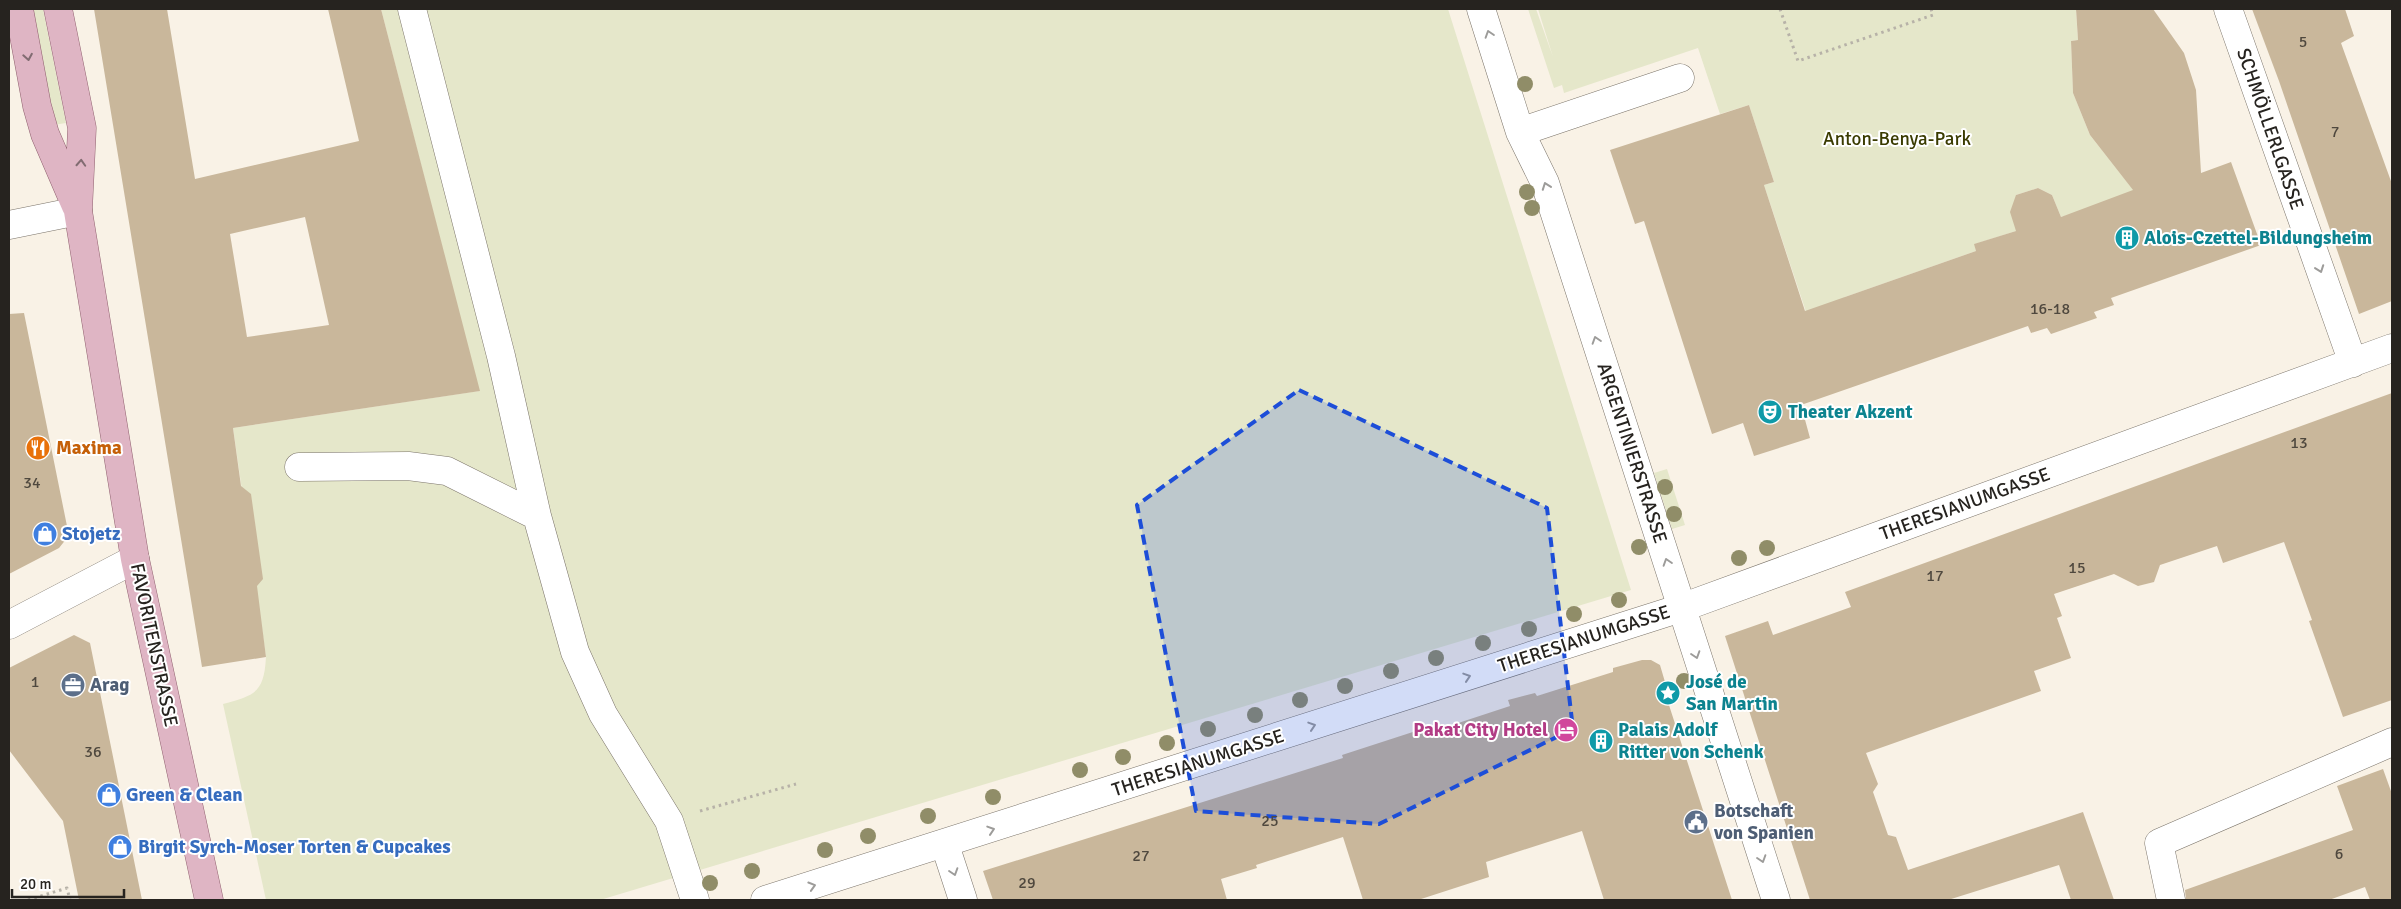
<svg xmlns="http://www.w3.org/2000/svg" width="2401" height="909" viewBox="0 0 2401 909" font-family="Signika,sans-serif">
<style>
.green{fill:#e5e7ca}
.building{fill:#c9b79b;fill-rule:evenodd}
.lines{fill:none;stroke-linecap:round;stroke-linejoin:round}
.minor-casing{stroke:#7b746a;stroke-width:29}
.major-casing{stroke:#916270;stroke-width:29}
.path{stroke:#b7b2a8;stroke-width:3;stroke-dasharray:2.5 4;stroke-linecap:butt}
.minor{stroke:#fff;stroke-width:28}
.major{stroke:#dfb5c4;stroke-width:28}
.tree{fill:#908d68}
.oneway{stroke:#9d9c9a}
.oneway2{stroke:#826c72}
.marked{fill:#1d4ed8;fill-opacity:0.2;stroke:#1d4ed8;stroke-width:4;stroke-dasharray:10 6;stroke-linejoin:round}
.labels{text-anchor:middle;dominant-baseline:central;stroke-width:4;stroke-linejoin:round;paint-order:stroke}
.number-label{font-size:16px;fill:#4f483e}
.street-label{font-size:19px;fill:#26231f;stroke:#fff}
.park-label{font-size:19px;fill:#3a3b01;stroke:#fff}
.culture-label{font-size:19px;font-weight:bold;fill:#0d838f;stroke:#fff;text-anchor:start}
.food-label{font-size:19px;font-weight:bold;fill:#c56008;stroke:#fff;text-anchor:start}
.shop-label{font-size:19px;font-weight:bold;fill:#366cbe;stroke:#fff;text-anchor:start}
.service-label{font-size:19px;font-weight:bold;fill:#4e5e75;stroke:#fff;text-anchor:start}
.hotel-label{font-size:19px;font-weight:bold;fill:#b23c85;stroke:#fff;text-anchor:end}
</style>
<rect width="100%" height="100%" fill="#f9f2e6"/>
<path class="green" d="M30 9H43L66 123 53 125Z
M381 9H1448L1631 590 600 900H266L223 704C255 695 264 693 266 657L233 428 479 391Z
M1528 9H1536L1553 57 1538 9H2082L2076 11 2078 40 2071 41 2073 93 2090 135 2138 196 2061 217 2052 195 2038 188 2016 195V231L1975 244 1976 251 1845 297 1811 327 1764 185 1774 182 1749 105 1720 114 1698 48 1564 93 1562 85 1554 88Z
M1667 469 1685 525 1672 529 1654 473Z"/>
<path class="building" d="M94 9H167L195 179 359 141 328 9H381L480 391 233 428 241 486 251 494 263 579 257 586 266 657 202 667ZM305 217 329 325 247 337 230 234Z
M2076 9H2153L2184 53 2196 90 2201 173 2231 162 2261 245 2111 298 2114 305 2094 312 2097 318 2051 334 2047 328 2031 333 2028 326 1801 405 1810 438 1754 456 1743 423 1712 434 1644 221 1635 224 1610 150 1749 105 1774 182 1764 185 1805 311 1976 251 1974 244 2016 231 2010 212 2016 195 2038 188 2052 195 2061 217 2133 190 2090 135 2073 93 2071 41 2078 40Z
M2252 9H2345L2354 36 2341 43 2392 184V301L2359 314 2279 81Z
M24 313 68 531 67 538 59 548 9 574V314Z
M2392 393V700L2343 717 2309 621 2312 620 2284 542 2223 563 2217 546 2160 565 2154 582 2138 586 2114 574 2054 594 2062 616 2057 618 2071 658 2034 671 2041 691 1866 753 1878 784 1873 792 1888 835 1896 837 1908 870 2083 812 2114 900H2071L2059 865 1948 900H1810L1725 636 1768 621 1773 635 1851 607 1845 592Z
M74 635 90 643 142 900H79L63 821 9 750V668Z
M1642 660H1651L1660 665 1670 699 1668 702 1732 900H1604L1582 831 1486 862 1489 877 1418 900H1363L1343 837 1256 865 1257 868 1221 879 1227 900H993L983 871 1343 758 1342 755 1419 730V732L1441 724 1443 728 1510 706 1508 700 1535 693 1537 696 1613 672V668Z
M2383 769 2392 794V900H2370L2365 887 2329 900H2186L2185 890 2353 830 2337 786Z"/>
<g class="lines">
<defs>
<path id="minor" d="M412 9 501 356 537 516 575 652 603 714 669 821 695 900
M1481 9 1520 132 1545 183 1776 900
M2228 9 2353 363
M1520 132 1680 78
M9 225 78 211
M299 467 408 466 447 471 537 516
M9 625 135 559
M945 845 963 900
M765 900 1681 608 2392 348
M2171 900 2159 843 2392 742"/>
<path id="major" d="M19 9 37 106 45 134 76 206
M58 9 82 128 78 211 135 559 209 900"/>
</defs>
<use href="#minor" class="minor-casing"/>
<use href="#major" class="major-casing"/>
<path class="path" d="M1780 9 1798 61 1933 15 1931 9
M700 811 796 784
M28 900 67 888 70 900"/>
<use href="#minor" class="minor"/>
<use href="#major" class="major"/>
</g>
<g class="tree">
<circle cx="1525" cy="84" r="8"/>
<circle cx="1527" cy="192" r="8"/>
<circle cx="1532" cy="208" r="8"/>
<circle cx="1665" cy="487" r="8"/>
<circle cx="1674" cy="514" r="8"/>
<circle cx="1639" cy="547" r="8"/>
<circle cx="1767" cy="548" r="8"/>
<circle cx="1739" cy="558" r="8"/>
<circle cx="1619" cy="600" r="8"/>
<circle cx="1574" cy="614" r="8"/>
<circle cx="1529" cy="629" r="8"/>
<circle cx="1483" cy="643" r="8"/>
<circle cx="1436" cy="658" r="8"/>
<circle cx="1391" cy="671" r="8"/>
<circle cx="1684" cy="681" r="8"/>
<circle cx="1345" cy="686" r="8"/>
<circle cx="1300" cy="700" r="8"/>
<circle cx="1255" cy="715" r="8"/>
<circle cx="1208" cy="729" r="8"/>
<circle cx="1167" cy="743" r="8"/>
<circle cx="1123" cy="757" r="8"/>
<circle cx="1080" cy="770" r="8"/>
<circle cx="993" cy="797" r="8"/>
<circle cx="928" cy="816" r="8"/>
<circle cx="868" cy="836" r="8"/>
<circle cx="825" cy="850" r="8"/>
<circle cx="752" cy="871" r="8"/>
<circle cx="710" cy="883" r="8"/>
</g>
<defs><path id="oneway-chevron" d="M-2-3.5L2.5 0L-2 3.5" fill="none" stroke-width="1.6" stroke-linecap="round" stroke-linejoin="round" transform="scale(1.25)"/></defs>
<g class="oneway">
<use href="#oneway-chevron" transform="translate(1489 34) rotate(-108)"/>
<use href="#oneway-chevron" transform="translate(1546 186) rotate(-110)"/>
<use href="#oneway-chevron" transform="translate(2320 269) rotate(70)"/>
<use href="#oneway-chevron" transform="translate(1596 340) rotate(-108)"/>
<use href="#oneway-chevron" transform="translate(1667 562) rotate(-108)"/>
<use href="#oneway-chevron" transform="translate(1696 655) rotate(72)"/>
<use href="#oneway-chevron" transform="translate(1467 677) rotate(-18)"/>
<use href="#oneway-chevron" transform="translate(1312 726) rotate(-18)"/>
<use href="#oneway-chevron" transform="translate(991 830) rotate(-18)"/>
<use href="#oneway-chevron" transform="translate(1762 859) rotate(72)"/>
<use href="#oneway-chevron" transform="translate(954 872) rotate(72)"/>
<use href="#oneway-chevron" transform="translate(812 886) rotate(-17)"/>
</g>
<g class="oneway2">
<use href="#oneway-chevron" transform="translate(28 57) rotate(80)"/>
<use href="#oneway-chevron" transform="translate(81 163) rotate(-87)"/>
</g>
<path class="marked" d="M1299 390 1547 508 1573 729 1379 824 1196 811 1137 505Z"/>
<defs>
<symbol id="building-disc" viewBox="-11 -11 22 22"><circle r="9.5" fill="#0f9aa8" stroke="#fff"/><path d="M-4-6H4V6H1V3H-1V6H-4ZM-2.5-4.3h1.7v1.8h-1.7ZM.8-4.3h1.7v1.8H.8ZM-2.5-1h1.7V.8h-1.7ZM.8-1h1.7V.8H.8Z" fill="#fff"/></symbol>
<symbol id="theatre-disc" viewBox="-11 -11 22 22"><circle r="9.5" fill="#0f9aa8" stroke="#fff"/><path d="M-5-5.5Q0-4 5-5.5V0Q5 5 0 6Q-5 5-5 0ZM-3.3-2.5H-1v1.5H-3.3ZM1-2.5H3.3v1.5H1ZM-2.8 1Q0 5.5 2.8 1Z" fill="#fff"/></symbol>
<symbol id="restaurant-disc" viewBox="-11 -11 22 22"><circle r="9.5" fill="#e8710a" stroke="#fff"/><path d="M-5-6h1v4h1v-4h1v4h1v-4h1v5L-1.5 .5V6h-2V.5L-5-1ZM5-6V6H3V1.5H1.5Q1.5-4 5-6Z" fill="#fff"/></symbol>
<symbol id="shop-disc" viewBox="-11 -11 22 22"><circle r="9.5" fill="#3f7fe0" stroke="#fff"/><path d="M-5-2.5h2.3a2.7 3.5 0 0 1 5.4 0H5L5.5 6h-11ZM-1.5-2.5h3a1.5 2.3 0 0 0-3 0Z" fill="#fff"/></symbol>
<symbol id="office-disc" viewBox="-11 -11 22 22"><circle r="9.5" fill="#5c6f8a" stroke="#fff"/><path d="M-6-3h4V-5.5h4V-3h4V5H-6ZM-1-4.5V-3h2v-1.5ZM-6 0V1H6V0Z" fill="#fff"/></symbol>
<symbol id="sight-disc" viewBox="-11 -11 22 22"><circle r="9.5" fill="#0f9aa8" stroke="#fff"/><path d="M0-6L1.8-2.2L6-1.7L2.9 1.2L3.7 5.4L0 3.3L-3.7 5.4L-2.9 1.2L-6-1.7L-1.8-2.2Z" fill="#fff"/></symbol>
<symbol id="hotel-disc" viewBox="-11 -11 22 22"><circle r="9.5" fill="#d1479c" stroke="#fff"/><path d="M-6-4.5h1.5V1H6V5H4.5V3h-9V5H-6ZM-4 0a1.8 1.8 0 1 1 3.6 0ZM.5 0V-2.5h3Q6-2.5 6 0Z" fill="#fff"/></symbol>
<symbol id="civic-disc" viewBox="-11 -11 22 22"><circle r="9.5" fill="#5c6f8a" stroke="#fff"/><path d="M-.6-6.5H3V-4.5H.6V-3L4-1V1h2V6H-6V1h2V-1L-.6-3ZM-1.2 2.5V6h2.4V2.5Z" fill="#fff"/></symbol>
</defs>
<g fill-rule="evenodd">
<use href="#building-disc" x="2113" y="224" width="28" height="28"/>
<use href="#theatre-disc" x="1756" y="398" width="28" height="28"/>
<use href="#restaurant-disc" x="24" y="434" width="28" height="28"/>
<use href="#shop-disc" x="31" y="520" width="28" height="28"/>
<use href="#office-disc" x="59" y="671" width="28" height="28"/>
<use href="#sight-disc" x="1654" y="679" width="28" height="28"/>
<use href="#hotel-disc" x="1552" y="716" width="28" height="28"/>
<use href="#building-disc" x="1587" y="727" width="28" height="28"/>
<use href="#shop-disc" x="95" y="781" width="28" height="28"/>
<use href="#civic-disc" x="1682" y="808" width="28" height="28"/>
<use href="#shop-disc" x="106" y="833" width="28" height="28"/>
</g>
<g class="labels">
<g class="number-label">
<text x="2303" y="42">5</text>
<text x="2335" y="132">7</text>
<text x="2050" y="309">16-18</text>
<text x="2299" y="443">13</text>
<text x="32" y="483">34</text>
<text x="2077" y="568">15</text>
<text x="1935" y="576">17</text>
<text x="35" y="682">1</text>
<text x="93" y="752">36</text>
<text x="1270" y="821">25</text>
<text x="2339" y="854">6</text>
<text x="1141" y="856">27</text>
<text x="1027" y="883">29</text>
</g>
<g class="street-label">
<text transform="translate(2270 129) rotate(71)">SCHMÖLLERLGASSE</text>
<text transform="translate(1632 453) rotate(72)">ARGENTINIERSTRASSE</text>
<text transform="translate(1965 504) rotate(-20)">THERESIANUMGASSE</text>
<text transform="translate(1584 639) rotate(-18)">THERESIANUMGASSE</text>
<text transform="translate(154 645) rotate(78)">FAVORITENSTRASSE</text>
<text transform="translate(1198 763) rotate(-18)">THERESIANUMGASSE</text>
</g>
<g class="park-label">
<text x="1897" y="139">Anton-Benya-Park</text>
</g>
<g class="culture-label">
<text x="2144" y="238">Alois-Czettel-Bildungsheim</text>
<text x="1788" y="412">Theater Akzent</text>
<text x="1686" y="682">José de<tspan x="1686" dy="22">San Martin</tspan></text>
<text x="1618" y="730">Palais Adolf<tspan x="1618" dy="22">Ritter von Schenk</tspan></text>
</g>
<g class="food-label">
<text x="56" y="448">Maxima</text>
</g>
<g class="shop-label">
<text x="62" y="534">Stojetz</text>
<text x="126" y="795">Green &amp; Clean</text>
<text x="138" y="847">Birgit Syrch-Moser Torten &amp; Cupcakes</text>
</g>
<g class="service-label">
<text x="90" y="685">Arag</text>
<text x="1714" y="811">Botschaft<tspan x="1714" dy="22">von Spanien</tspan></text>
</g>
<g class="hotel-label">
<text x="1548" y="730">Pakat City Hotel</text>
</g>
</g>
<rect width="2401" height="909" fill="none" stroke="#26231f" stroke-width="20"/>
<path d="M12 889v8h112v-8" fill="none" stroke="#26231f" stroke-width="2.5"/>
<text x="20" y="889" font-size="15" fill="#26231f" stroke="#ffffff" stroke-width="4" paint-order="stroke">20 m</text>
</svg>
